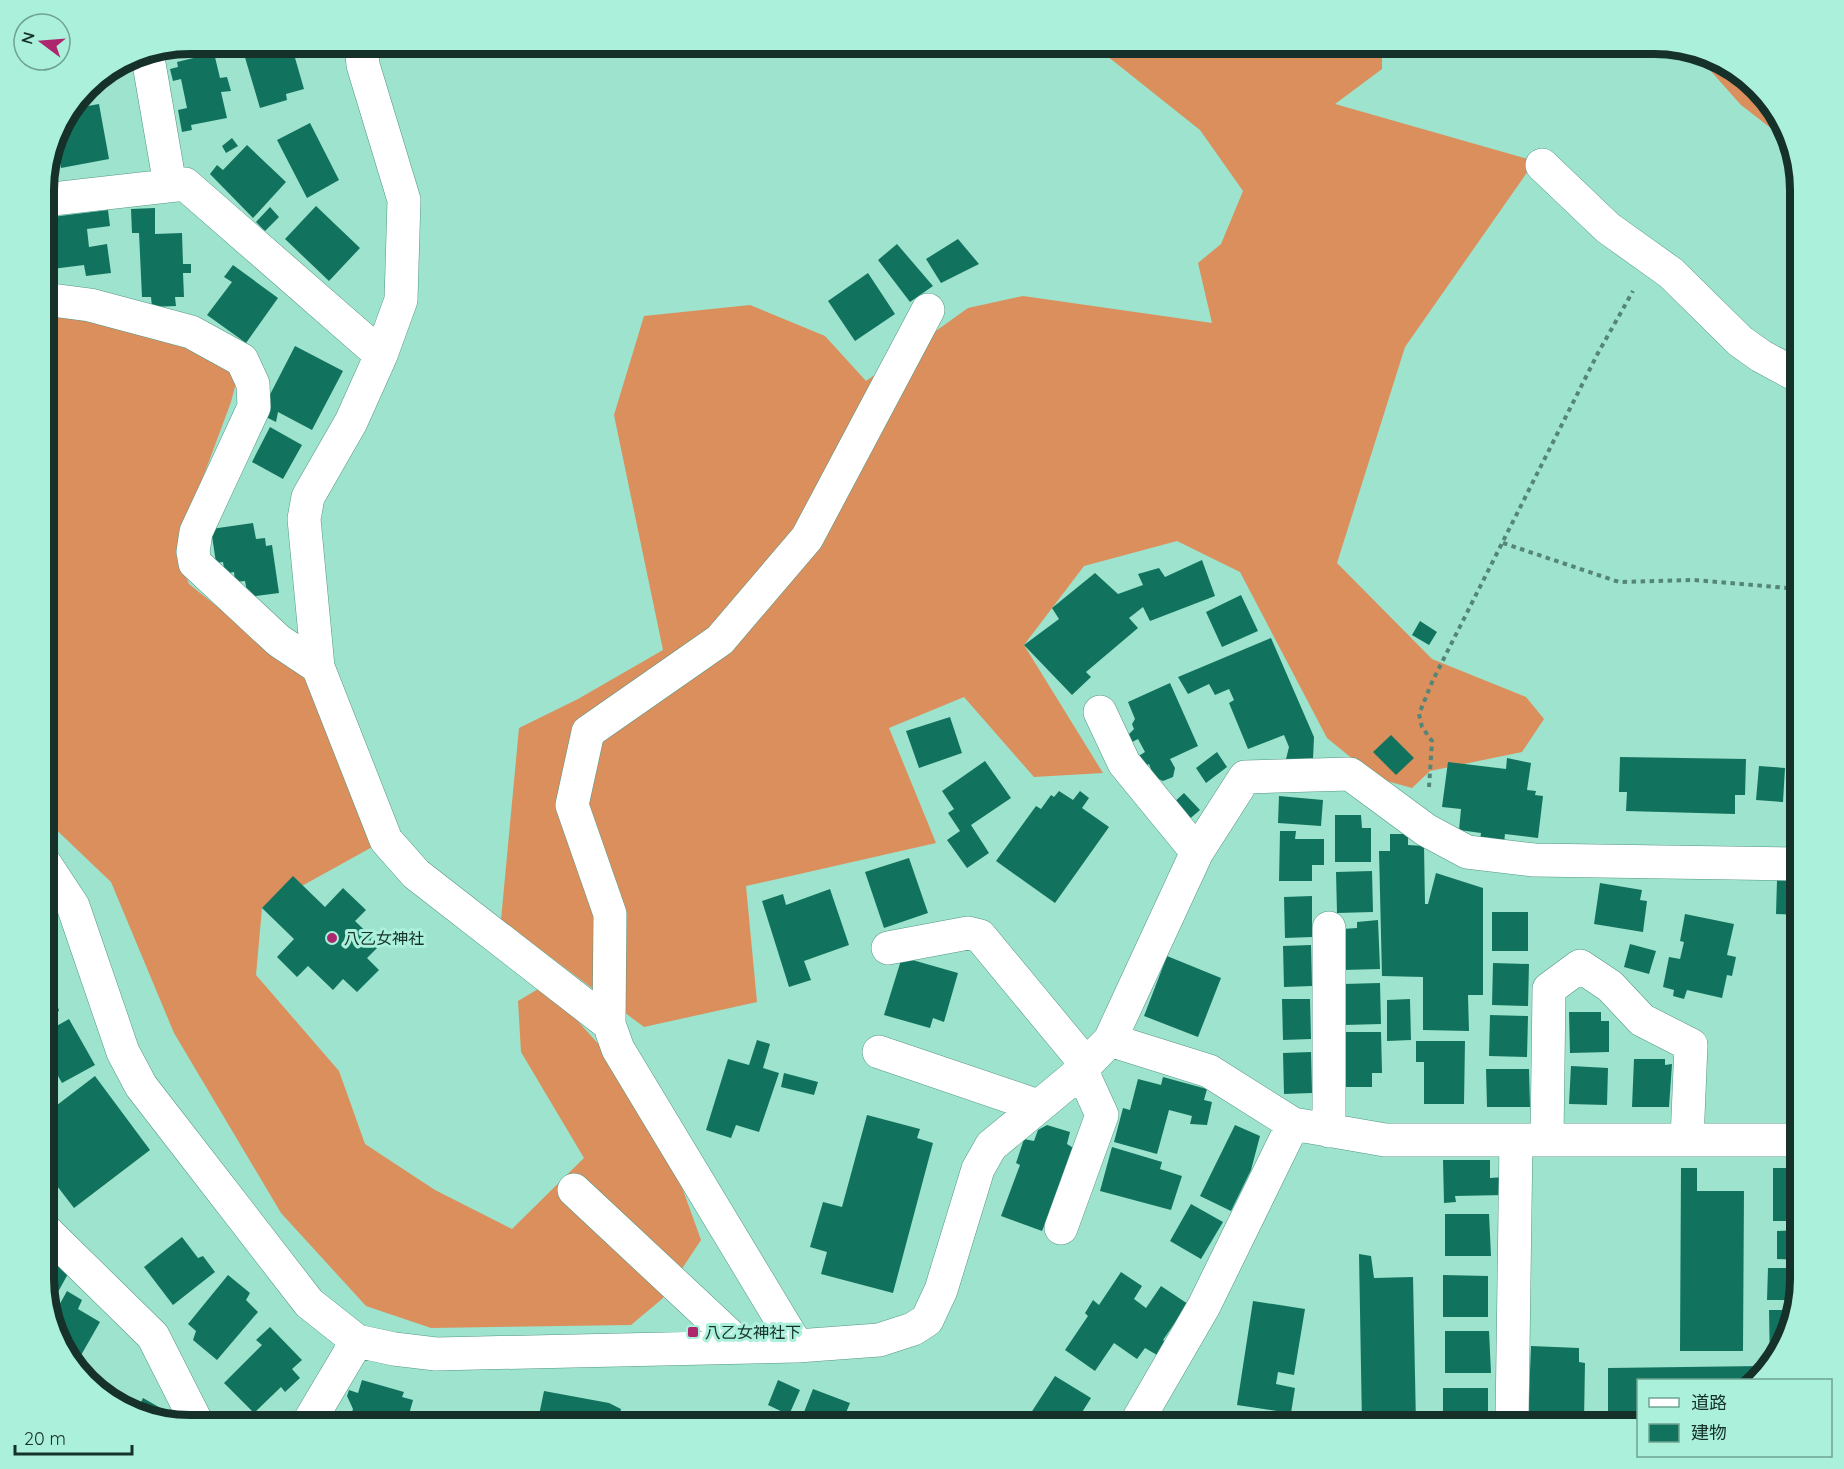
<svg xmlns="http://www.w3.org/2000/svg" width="1844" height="1469" viewBox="0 0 1844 1469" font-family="Quicksand,'Noto Sans JP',sans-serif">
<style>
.forest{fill:#da8f5d}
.building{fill:#11735e}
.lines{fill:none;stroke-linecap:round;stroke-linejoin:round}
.minor-casing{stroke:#549784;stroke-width:34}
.path{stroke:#558576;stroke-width:4;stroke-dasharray:4.5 4.5;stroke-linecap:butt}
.minor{stroke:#fff;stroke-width:33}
.poi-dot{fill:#ac276e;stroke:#abf0da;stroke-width:2}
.labels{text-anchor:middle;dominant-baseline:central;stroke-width:6;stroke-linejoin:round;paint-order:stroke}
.poi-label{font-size:16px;fill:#153129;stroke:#abf0da;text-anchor:start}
.rim{fill:none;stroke:#153129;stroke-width:8}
</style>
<rect width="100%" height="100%" fill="#9ee3cd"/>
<path class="forest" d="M1092 44H1382V69L1335 104 1535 161 1405 347 1337 563 1432 659 1526 697 1544 719 1522 752 1430 771 1412 788 1376 778 1327 738 1240 572 1177 541 1084 566 1024 645 1103 773 1034 777 964 697 889 728 936 843 746 886 757 1002 644 1027 501 920 519 728 578 699 663 650 614 415 644 316 750 305 825 336 866 381 968 308 1023 296 1212 323 1198 263 1221 244 1243 191 1200 130Z
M1693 51C1736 60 1780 100 1790 143L1741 105Z
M44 307 242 360 231 402 176 550 189 584 305 677 374 846 262 908 256 975 339 1071 365 1144 435 1190 512 1229 584 1158 521 1052 518 1001 545 985 612 1059 674 1165 701 1240 662 1299 631 1325 431 1328 366 1306 281 1213 174 1033 111 882 44 818Z"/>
<path class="building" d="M221 44H234L236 54 224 57Z
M241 44H291L304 89 286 94 287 100 260 108Z
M305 44H335L336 46 306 52Z
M526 44H554L541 58Z
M214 53 220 78 227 77 231 91 221 92 227 118 191 125 192 130 182 132 178 110 187 108 181 79 173 81 170 69 178 67 177 62Z
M98 77 101 93 81 96 93 80Z
M99 104 109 159 61 168 58 149 52 150 59 125 71 109Z
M310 123 339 180 307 198 277 140Z
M232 138 238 146 226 153 222 146Z
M247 145 286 182 253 218 210 174 217 165 223 170Z
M316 206 360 248 329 281 285 239Z
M270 207 279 217 265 231 256 222Z
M155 208V234L182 233 183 264H191V273H183L184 297H175L176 306 152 307 151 297H142L139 233H132L131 209Z
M108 210 110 226 87 229 89 247 107 244 111 273 86 276 84 265 44 270V218Z
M958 239 979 264 941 283 926 259Z
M897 244 933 286 910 302 878 260Z
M233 265 278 298 246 343 207 315 232 282 224 277Z
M868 273 895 314 855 341 828 301Z
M295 346 343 371 312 430 278 412 276 422 260 414Z
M270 427 302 445 283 479 252 462Z
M253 523 256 539 265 538 266 546 272 545 279 593 248 597 245 581 235 582 234 572 225 574 223 562 216 563 211 529Z
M1202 560 1215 596 1150 621 1143 607 1129 618 1138 628 1086 672 1091 677 1072 695 1024 645 1059 619 1052 608 1095 573 1118 594 1143 585 1138 574 1159 568 1165 577Z
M1241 595 1258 631 1222 647 1206 612Z
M1420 621 1437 632 1429 645 1412 635Z
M1271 638 1314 737 1313 759H1286L1289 747 1284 735 1248 749 1229 703 1234 700 1229 689 1215 695 1209 684 1188 694 1178 677Z
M1170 683 1198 746 1170 759 1175 768 1173 777 1163 781 1154 777 1149 764 1142 768 1137 757 1145 752 1138 739 1126 745 1123 740 1134 729 1132 724 1135 719 1128 702Z
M950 717 962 753 919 768 906 731Z
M1391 735 1414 758 1396 775 1373 752Z
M1800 741V778L1792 779 1787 743Z
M1217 752 1227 767 1206 783 1196 768Z
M1620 757 1746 759 1745 795H1735V814L1626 811 1627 792H1619Z
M1507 758 1531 763 1527 790 1536 791 1535 795 1543 796 1538 838 1505 834 1504 843 1480 840 1481 833 1459 830 1461 809 1442 807 1448 762 1506 769Z
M985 761 1011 798 971 825 989 853 967 868 947 840 960 831 948 813 954 809 942 791Z
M1759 766 1785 768 1783 802 1756 800Z
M1059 791 1073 800 1080 791 1089 798 1082 808 1109 827 1055 903 996 861 1036 806 1041 809 1051 795 1054 797Z
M1184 793 1200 810 1186 822 1171 805Z
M1279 796 1323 800 1321 826 1278 823Z
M1335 815H1361L1362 828H1371V862H1335Z
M1280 831H1296L1295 839H1324V865H1312V881H1279Z
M1390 834H1408V845L1424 846 1425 904H1428L1436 873 1483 888V995H1468L1469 1031 1423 1030V977L1382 976 1379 851H1390Z
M909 858 928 913 884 928 865 872Z
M1372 871 1373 912 1337 913 1336 872Z
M293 876 325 907 343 888 366 910 355 921 380 945 367 958 379 970 357 992 343 979 333 990 308 966 297 977 277 957 294 939 262 908Z
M1777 880H1800V915L1776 914Z
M1600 883 1642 890 1640 900 1647 901 1643 932 1594 924Z
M830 889 849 945 804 961 811 980 789 987 762 901 783 894 786 905Z
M1312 896V937L1285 938 1284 897Z
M1492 912H1528V951H1492Z
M1685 914 1734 924 1727 955 1736 957 1732 976 1727 975 1722 998 1687 990 1684 999 1673 996 1674 990 1663 987 1669 957 1680 959 1684 942 1680 941Z
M1378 920 1380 969 1343 970 1342 929 1357 928V922Z
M1630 944 1656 951 1649 974 1624 967Z
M1311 945 1312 986 1284 987 1283 946Z
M44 951 59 1011 44 1014Z
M1167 956 1221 978 1198 1037 1144 1016Z
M902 957 958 973 944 1022 933 1018 930 1028 884 1015Z
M1493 963 1529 964 1528 1006 1492 1005Z
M1380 983 1381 1024 1344 1025 1343 984Z
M1282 999H1310L1311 1039 1283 1040Z
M1410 999 1411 1040 1387 1041V1000Z
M1569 1012H1601V1021H1609V1052L1570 1053Z
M1490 1015 1528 1016 1527 1057 1489 1056Z
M69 1019 95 1065 62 1083 44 1051V1033Z
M1342 1032H1381L1382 1073H1372V1087H1343Z
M757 1040 770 1044 763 1068 779 1073 759 1132 736 1125 731 1138 706 1130 728 1059 749 1065Z
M1416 1041H1465L1464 1104H1424V1062H1416Z
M1311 1052 1312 1093 1284 1094 1283 1053Z
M1634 1059H1665V1065L1672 1064 1669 1107H1632Z
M1571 1066 1608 1068 1607 1105 1569 1104Z
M1486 1069H1529L1530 1107H1487Z
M784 1073 818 1082 814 1095 781 1087Z
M95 1076 150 1150 74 1208 44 1169V1115Z
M1163 1077 1207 1089 1204 1100 1212 1102 1207 1125 1190 1124 1192 1116 1169 1110 1157 1154 1114 1142 1123 1108 1130 1110 1138 1079 1161 1085Z
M867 1115 920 1129 917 1138 933 1143 893 1293 821 1274 827 1252 810 1247 823 1202 842 1207Z
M1047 1125 1070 1132 1067 1144 1075 1149 1042 1231 1001 1216 1020 1165 1016 1163 1024 1139 1034 1141 1038 1130Z
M1235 1125 1260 1136 1251 1170 1231 1211 1200 1196Z
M1112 1147 1162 1162 1160 1169 1182 1176 1171 1210 1100 1191Z
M1443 1160H1490V1178L1504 1177V1195L1455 1196 1456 1202 1444 1203Z
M1681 1168H1697V1191H1744L1743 1351H1680Z
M1773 1168H1800V1221H1773Z
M1191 1204 1223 1222 1201 1259 1170 1241Z
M1445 1214H1489L1491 1256H1445Z
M1800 1230V1260L1777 1259V1231Z
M182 1237 198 1258 203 1256 215 1272 173 1305 144 1267Z
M1359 1254 1371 1256 1374 1278 1413 1277 1416 1425H1362Z
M44 1258 69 1272 58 1292 44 1283Z
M1768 1268H1800L1797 1300H1767Z
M1121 1272 1142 1286 1134 1299 1146 1308 1161 1286 1188 1304 1163 1340 1166 1342 1157 1355 1145 1348 1137 1359 1114 1343 1095 1371 1065 1350 1088 1316 1085 1313 1093 1300 1099 1305Z
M228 1275 250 1293 246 1300 258 1312 217 1360 193 1340 196 1331 188 1324Z
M1443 1275 1488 1276V1317H1443Z
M67 1291 82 1300 78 1309 100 1322 80 1357 73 1353 70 1358 58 1343 52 1318Z
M1253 1301 1305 1309 1294 1375 1278 1372 1276 1384 1295 1388 1291 1413 1237 1405Z
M1769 1310H1795L1793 1326 1770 1366Z
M270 1327 302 1360 292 1369 300 1378 285 1392 281 1387 254 1413 224 1383 262 1345 256 1340Z
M1445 1331H1489L1491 1373H1445Z
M1531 1346 1579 1348V1362L1585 1363 1584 1421H1568V1425H1535V1422H1528Z
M1762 1366V1377L1758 1380H1638V1425H1608V1368Z
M1055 1376 1091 1398 1074 1425H1023Z
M362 1380 404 1392 402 1397 413 1400 406 1425H385L351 1415 353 1409 347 1396 349 1390 358 1393Z
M778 1380 800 1390 789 1415 768 1405Z
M1443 1388H1488V1425H1443Z
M813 1389 850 1403 841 1425H799Z
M544 1391 609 1403 621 1409 618 1425H537Z
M107 1393 137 1410 143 1398 171 1414 170 1421 134 1414 105 1396Z
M981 1414 1000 1425H972Z"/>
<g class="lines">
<defs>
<path id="minor" d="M361 44 363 65 404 200 401 300 381 355 351 422 308 497 304 519 318 667 386 840 416 874 609 1024 618 1049 797 1346
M147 52 170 185
M1542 165 1608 228 1671 273 1740 341 1761 356 1800 377
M44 200 185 184 381 355
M44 299 90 305 191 332 242 360 253 384 254 407 196 532 193 552 195 563 279 641 318 667
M1100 712 1124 763 1197 852
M44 862 73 906 123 1052 141 1086 309 1303 357 1341 394 1349 436 1354 797 1346 879 1340 913 1329 927 1320 941 1290 978 1169 991 1146 1073 1078 1110 1040 1209 1071 1293 1124 1385 1140H1800
M1329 928V1131
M888 948 968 933 980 936 1086 1064
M609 1024 610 914 572 805 588 732 720 640 807 538 928 310
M1110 1040 1197 852 1245 777 1350 774 1426 830 1467 852 1534 860 1800 864
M879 1052 1038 1106
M1547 1140 1549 989 1580 966 1610 986 1642 1020 1691 1045 1687 1140
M574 1190 742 1347
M1061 1228 1102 1115 1081 1069
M44 1229 153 1336 198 1425
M1512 1421 1516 1140
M307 1425 357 1341
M1135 1425 1204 1306 1293 1124"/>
</defs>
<use href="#minor" class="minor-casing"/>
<path class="path" d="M1503 543 1619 582 1694 580 1800 589
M1429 787 1432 741 1422 727 1419 714 1433 680 1598 353 1633 291"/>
<use href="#minor" class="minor"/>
</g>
<g class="poi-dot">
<circle cx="332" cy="938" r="6"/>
<rect x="687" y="1326" width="12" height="12" rx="3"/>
</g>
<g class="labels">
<g class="poi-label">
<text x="344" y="938">八乙女神社</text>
<text x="705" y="1332">八乙女神社下</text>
</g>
</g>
<path d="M0 0H1844V1469H0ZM190 54H1654A136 136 0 0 1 1790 190V1279A136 136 0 0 1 1654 1415H190A136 136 0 0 1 54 1279V190A136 136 0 0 1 190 54Z" fill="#abf0da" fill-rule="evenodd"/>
<path class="rim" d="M190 54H1654A136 136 0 0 1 1790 190V1279A136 136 0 0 1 1654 1415H190A136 136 0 0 1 54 1279V190A136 136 0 0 1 190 54Z"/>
<rect x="1637" y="1379" width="195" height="78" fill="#abf0da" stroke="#6fa493" stroke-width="1.5"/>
<rect x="1649" y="1398" width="30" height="9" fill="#ffffff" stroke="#6fa493" stroke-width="1.5"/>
<text x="1691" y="1409" font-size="18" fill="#153129">道路</text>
<rect x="1649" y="1424" width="30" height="18" fill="#11735e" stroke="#6fa493" stroke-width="1.5"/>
<text x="1691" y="1439" font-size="18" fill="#153129">建物</text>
<g transform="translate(42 42) rotate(286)"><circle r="28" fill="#abf0da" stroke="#6fa493" stroke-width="1.5"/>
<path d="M0-4.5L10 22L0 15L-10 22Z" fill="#ac276e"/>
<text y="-9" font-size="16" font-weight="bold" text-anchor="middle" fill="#153129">N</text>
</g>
<path d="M15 1445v9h117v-9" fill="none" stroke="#153129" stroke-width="3"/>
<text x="24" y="1445" font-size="18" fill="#153129" stroke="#abf0da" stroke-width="4.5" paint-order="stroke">20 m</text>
</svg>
